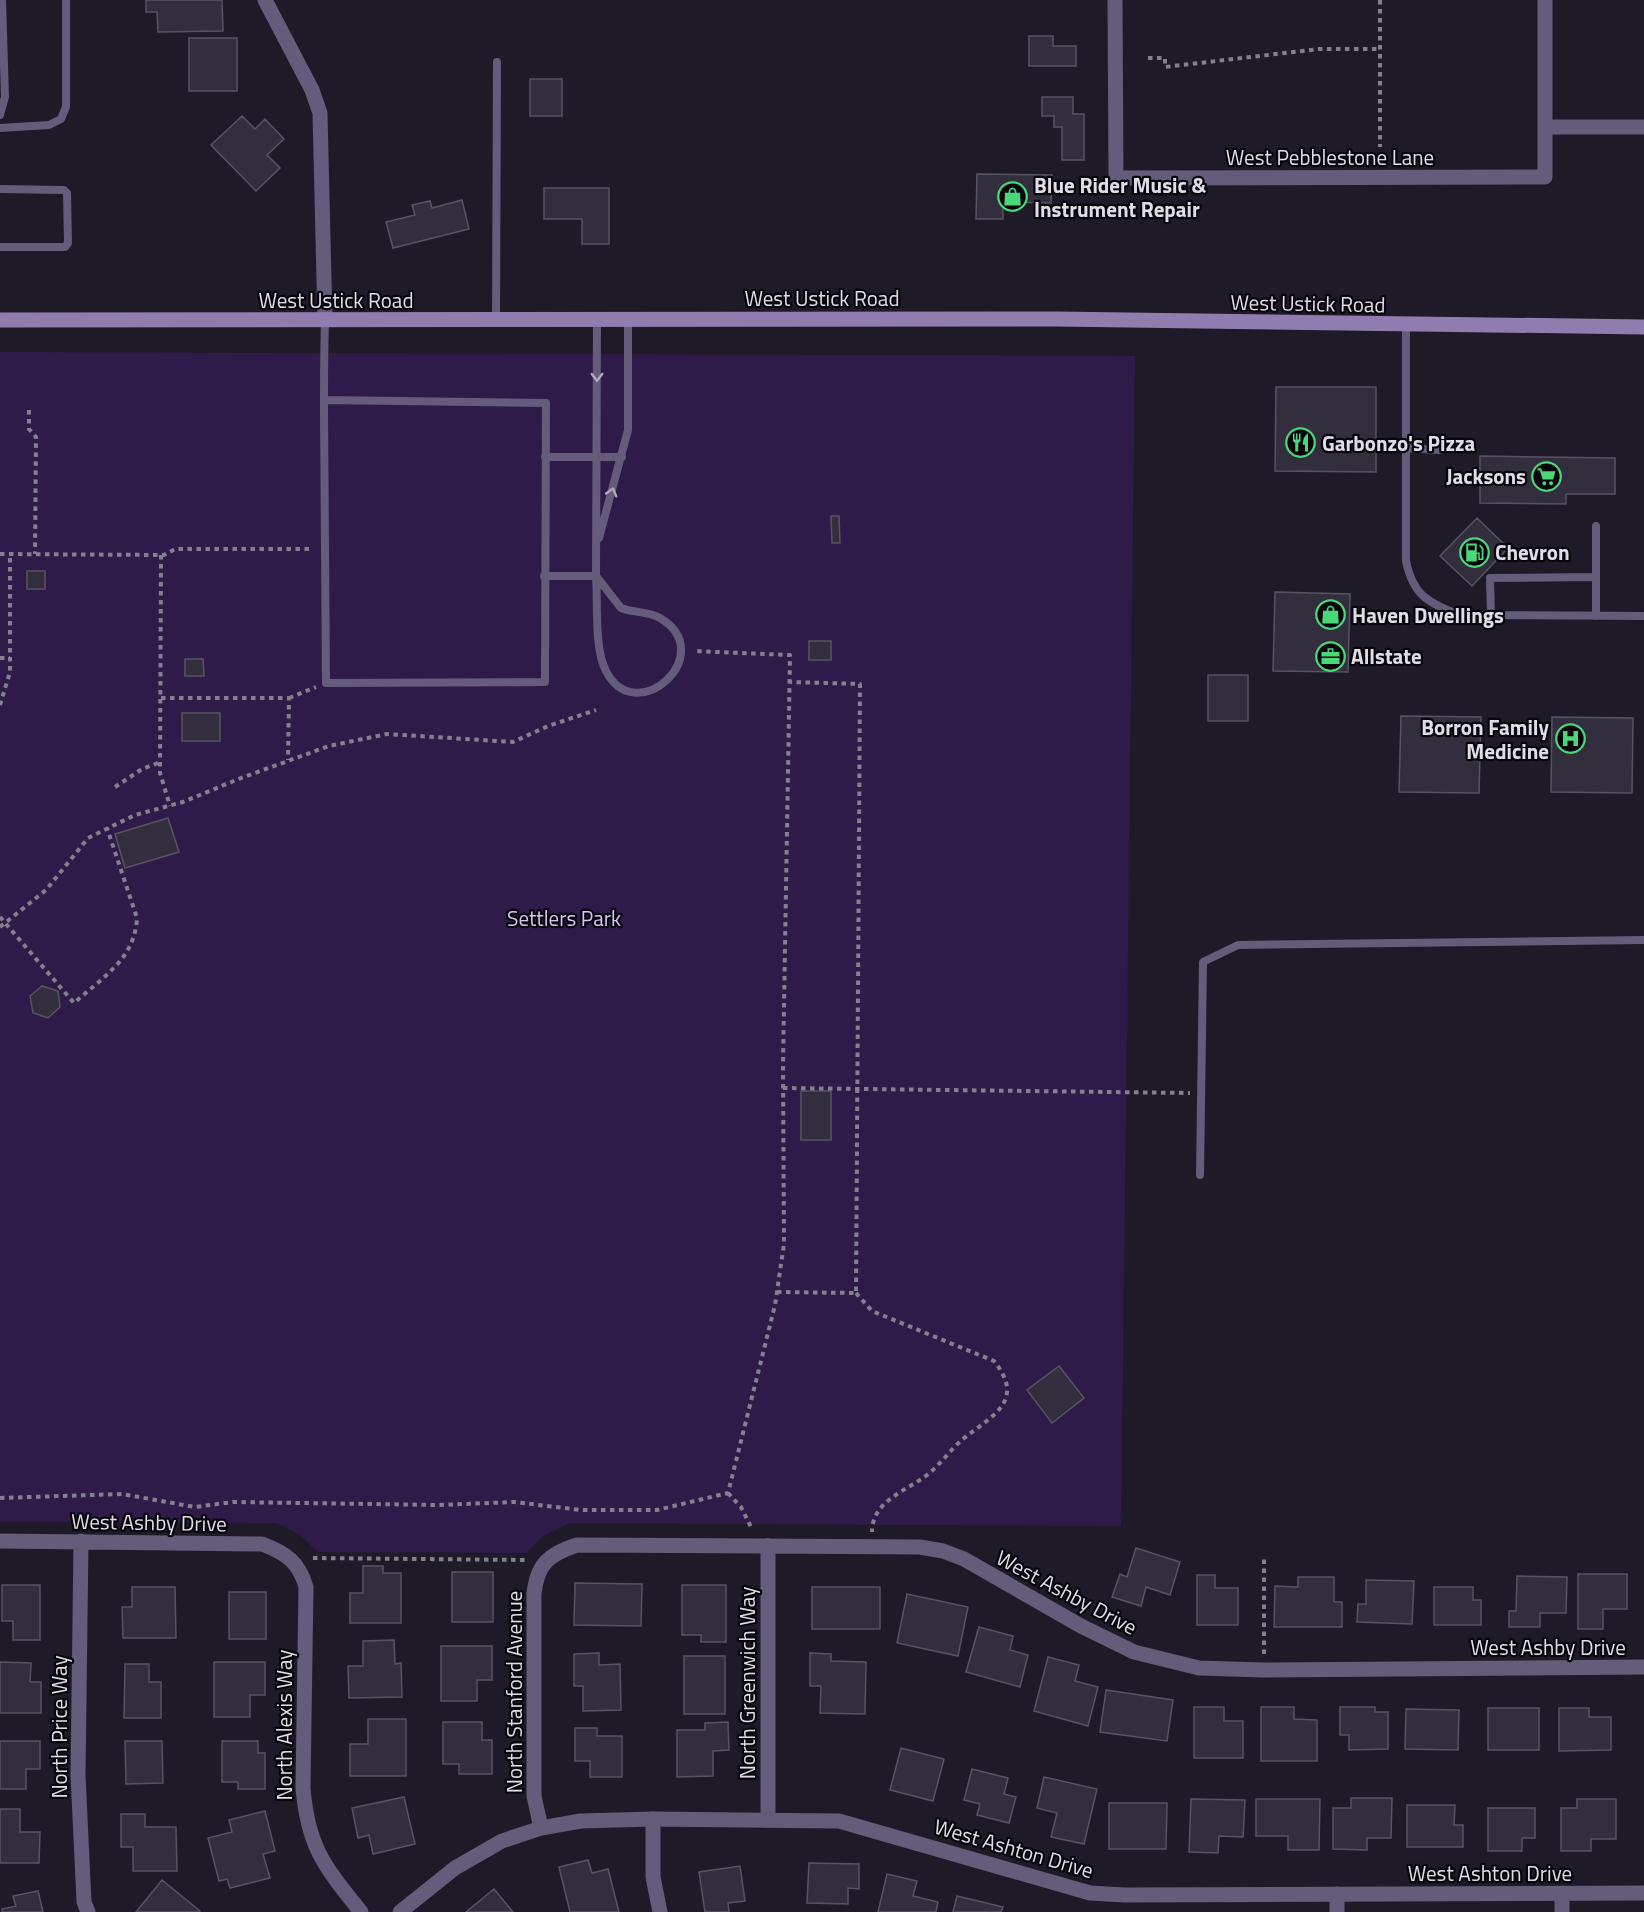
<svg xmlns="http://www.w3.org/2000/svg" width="1644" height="1912" viewBox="0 0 1644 1912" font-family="'Titillium Web',sans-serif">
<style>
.green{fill:#2f1b4a}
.building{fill:#332e3d;stroke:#585363;stroke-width:1.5}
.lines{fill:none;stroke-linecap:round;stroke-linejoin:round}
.path{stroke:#84808c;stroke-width:4;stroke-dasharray:4.5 4.5;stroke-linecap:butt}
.service{stroke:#655b7a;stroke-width:8}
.minor{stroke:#655b7a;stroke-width:15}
.tertiary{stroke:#655b7a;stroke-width:15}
.secondary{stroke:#8f7daf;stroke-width:15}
.oneway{stroke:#afa9bb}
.labels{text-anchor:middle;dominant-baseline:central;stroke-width:4.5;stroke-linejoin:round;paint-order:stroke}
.street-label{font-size:21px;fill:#e0dde6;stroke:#08060c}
.poi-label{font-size:21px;font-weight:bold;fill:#e0dde6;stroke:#08060c;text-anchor:start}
.park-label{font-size:21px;fill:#d6c8f1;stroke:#08060c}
</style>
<rect width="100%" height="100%" fill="#1f1a28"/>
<path class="green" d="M0 352 1135 356 1121 1526 570 1523 543 1536 526 1553 318 1552 300 1535 277 1523 0 1522Z"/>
<path class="building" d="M146 0H222L223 31 158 32 157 12H146Z
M1029 36H1053V46H1076V66H1029Z
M189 38H237V91H189Z
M530 79H562V116H530Z
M1042 97H1073V114H1084V160H1062V127H1054V116H1042Z
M242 116 255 129 265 119 284 139 267 155 280 168 256 191 211 145Z
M977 174 1052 175 1051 203 1003 202V219H976Z
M544 188H609V244H582V219H544Z
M462 200 469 229 393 248 386 222 415 215 412 205 430 201 432 208Z
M1276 387H1376V472L1275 471Z
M1480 456 1615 458V494H1566V504L1480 503Z
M831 516H839L840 543H832Z
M1477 518 1508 548 1472 586 1440 556Z
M27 571H45V589H27Z
M1275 592 1350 594 1348 672 1273 671Z
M809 641H831V660H809Z
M185 659H203L204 676H185Z
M1208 675H1248V721H1208Z
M182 713H220V741H182Z
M1401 716 1481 717 1479 793 1399 792Z
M1552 717 1633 718 1632 793 1551 792Z
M168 818 179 852 125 868 115 834Z
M42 986 58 991 60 1007 48 1018 33 1013 30 996Z
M801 1091H831V1140H801Z
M1059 1366 1084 1398 1052 1423 1027 1390Z
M1136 1548 1180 1562 1170 1595 1146 1587 1141 1606 1112 1597 1120 1574 1127 1577Z
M363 1566H383V1573H401V1623H350V1593H363Z
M452 1572H493V1622H452Z
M1578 1574H1627V1609H1603V1629H1578Z
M1197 1575H1215V1588H1238V1625H1197Z
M1517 1576 1567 1577 1566 1613H1540V1627H1509V1611H1516Z
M1298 1577H1334V1602H1342V1627H1274L1275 1586 1298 1587Z
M1366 1580 1414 1581 1412 1624 1357 1622 1358 1604H1366Z
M575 1583 642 1584 641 1626 574 1625Z
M2 1585H40V1640H13V1621H2Z
M682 1585H726V1642H701V1635H682Z
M132 1587H175L176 1638H123L122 1607H132Z
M812 1587H880V1629H812Z
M1434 1587H1473V1600H1481V1625H1434Z
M229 1592H266V1639H229Z
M907 1594 968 1607 958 1656 897 1643Z
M979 1627 1013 1636 1010 1650 1028 1655 1020 1687 966 1672Z
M394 1640 395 1664 401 1663 402 1697 349 1698 348 1666H363V1641Z
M441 1646H492V1680H477V1701H441Z
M599 1653V1665L620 1664 621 1710 583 1711V1686H574V1654Z
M810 1653 831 1654V1661L866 1662 865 1714 820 1713 821 1686H810Z
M684 1656H725V1714H684Z
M1048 1657 1079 1665 1075 1681 1098 1687 1088 1726 1034 1711Z
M0 1662 31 1663 30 1682H41V1713H0Z
M214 1662H265V1695H250V1717H214Z
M125 1664H149V1682H161V1718H124Z
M1106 1690 1173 1700 1167 1741 1100 1732Z
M1194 1707H1224V1721H1243V1758H1194Z
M1261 1707H1294V1719L1317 1720V1761H1261Z
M1340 1707H1375V1712H1388V1749L1349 1750V1735H1340Z
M1488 1708H1539V1750H1488Z
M1559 1708H1589V1717H1611V1750L1559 1751Z
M1406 1709 1459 1710 1458 1750 1405 1749Z
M368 1719H406V1776H350V1744H368Z
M443 1722H482V1740H492V1774H459V1764H443Z
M728 1722 729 1750 713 1751V1776L677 1777V1730H705V1723Z
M575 1728H597V1736H622V1777H590V1761H575Z
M0 1741H40V1769H26V1789H0Z
M125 1741H162L163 1783 126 1784Z
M222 1741H258V1753H265V1789H238V1782H222Z
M901 1748 944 1759 933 1801 890 1790Z
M972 1769 1008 1778 1004 1794 1016 1797 1009 1823 977 1815 980 1804 964 1800Z
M1044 1777 1097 1789 1084 1844 1051 1837 1057 1813 1037 1808Z
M404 1797 415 1844 373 1854 369 1835 358 1838 352 1808Z
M1351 1798H1392L1391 1838H1367V1850L1333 1849V1808H1351Z
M1191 1799 1245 1800 1243 1837 1219 1836 1218 1853 1189 1852Z
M1256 1799H1320L1319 1850H1288V1836H1256Z
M1577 1799H1616V1839H1591V1851H1561V1808H1577Z
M1109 1803H1167L1166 1849H1109Z
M1407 1805H1455L1454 1825H1463V1847H1407Z
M1488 1808H1535V1838H1522V1851H1488Z
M0 1809H20V1832H40L39 1863H0Z
M265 1811 275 1851 263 1854 270 1878 230 1888 227 1879 219 1881 208 1838 232 1832 229 1820Z
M121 1814H145V1827H176L177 1871H133V1847H121Z
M588 1860 592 1873 608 1869 619 1912H570L559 1867Z
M809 1863 859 1864V1889L848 1888V1904L807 1903Z
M740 1866 745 1901 728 1903 729 1912H705L699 1872Z
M887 1874 917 1881 913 1896 938 1902 936 1912H878Z
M162 1880 200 1911 199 1912H136Z
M494 1889 513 1912H466Z
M38 1891 43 1912H2V1909L16 1906 13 1896Z
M957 1896 1003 1907 1001 1912H953Z"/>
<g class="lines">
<path class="path" d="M1380 0V147
M1148 58H1165V67L1319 49H1380
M29 410V429L36 437 35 554
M0 554 164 555 175 549H313
M161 555 160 773 170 806
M0 658H10
M161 698H289L288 760
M289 698 316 687
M0 705 10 672V554
M115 787 142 769 161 762
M0 917 74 1003C102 978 135 959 137 918L107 828
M0 927 46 890 88 838 135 815 183 802 241 778 329 746 387 734 513 742 548 726 596 710
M783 1088 1190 1093
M777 1292 856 1293 860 684 790 682
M856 1293 872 1311 994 1361C1026 1401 993 1415 963 1439 950 1450 940 1465 927 1475 906 1491 872 1501 872 1532
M728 1493 741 1507 752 1529
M0 1498 122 1494 195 1507 233 1502 439 1505 514 1502 581 1510H657L728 1493 775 1305 784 1244 783 1065 790 655 693 651
M313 1558 528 1560
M1264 1654V1557"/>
<path class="service" d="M0 115 5 97 2 0
M0 128 49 125 61 119 66 107V0
M0 189 64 190 67 193 68 243 65 247H0
M496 320 497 62
M1406 326V561C1413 596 1429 603 1460 615L1644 616
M324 400 546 403 545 682 326 683 324 413C324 383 324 352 325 321
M1406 448 1439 450
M545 457H622
M599 538 628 430V319
M544 576H596L597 318
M596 576 621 608C634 613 648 611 660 618 720 654 636 730 606 671 594 649 598 602 596 576Z
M1491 616 1490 578 1596 577
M1596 616V526
M1200 1175 1203 962 1238 945 1644 940"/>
<path class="minor" d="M265 0 312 90 320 113 325 321
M1115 0 1116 178 1545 177V0
M1545 127H1644
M0 1541 262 1544C286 1553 299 1562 306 1587L303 1788C308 1848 325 1867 361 1912
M81 1541 78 1775 84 1902 88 1912
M768 1546V1820
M653 1819V1877L660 1912
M541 1828 534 1796V1594C537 1564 549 1554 577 1545L920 1547 943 1551 964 1559 1081 1626 1134 1652 1199 1668 1263 1670 1644 1667
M1562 1894V1912
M1337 1912V1894"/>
<path class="tertiary" d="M400 1912 455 1868 502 1841 541 1828 581 1821 653 1819 839 1821 1090 1893 1124 1895 1644 1893"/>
<path class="secondary" d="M0 320 1056 319 1644 327"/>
</g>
<defs><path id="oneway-chevron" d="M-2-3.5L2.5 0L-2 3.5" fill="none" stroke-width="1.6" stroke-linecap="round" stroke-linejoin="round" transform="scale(1.5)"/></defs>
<g class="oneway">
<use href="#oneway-chevron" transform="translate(597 377) rotate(90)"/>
<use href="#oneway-chevron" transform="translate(612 492) rotate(-74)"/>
</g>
<defs>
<symbol id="shop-ring" viewBox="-11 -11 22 22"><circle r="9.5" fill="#08060c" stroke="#4bd677" stroke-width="1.5"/><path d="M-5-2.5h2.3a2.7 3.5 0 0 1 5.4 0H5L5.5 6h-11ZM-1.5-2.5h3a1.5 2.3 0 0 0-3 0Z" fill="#4bd677"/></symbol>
<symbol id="restaurant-ring" viewBox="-11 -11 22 22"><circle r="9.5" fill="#08060c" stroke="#4bd677" stroke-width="1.5"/><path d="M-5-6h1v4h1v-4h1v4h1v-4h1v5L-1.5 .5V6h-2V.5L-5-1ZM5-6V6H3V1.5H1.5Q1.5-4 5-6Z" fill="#4bd677"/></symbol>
<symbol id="supermarket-ring" viewBox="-11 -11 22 22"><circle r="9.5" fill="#08060c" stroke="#4bd677" stroke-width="1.5"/><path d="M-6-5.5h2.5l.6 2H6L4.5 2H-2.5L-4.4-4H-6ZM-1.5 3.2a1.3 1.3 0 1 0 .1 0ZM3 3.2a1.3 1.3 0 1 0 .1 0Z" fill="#4bd677"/></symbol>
<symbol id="fuel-ring" viewBox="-11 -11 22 22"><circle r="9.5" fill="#08060c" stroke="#4bd677" stroke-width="1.5"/><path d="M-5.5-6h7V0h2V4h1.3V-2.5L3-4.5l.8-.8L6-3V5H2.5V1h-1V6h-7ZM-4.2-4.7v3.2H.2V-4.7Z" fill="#4bd677"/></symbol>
<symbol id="office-ring" viewBox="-11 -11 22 22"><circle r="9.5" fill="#08060c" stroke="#4bd677" stroke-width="1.5"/><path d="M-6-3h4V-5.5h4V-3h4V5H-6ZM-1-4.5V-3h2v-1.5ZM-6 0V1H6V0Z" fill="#4bd677"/></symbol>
<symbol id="hospital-ring" viewBox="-11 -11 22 22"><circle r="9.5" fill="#08060c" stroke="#4bd677" stroke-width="1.5"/><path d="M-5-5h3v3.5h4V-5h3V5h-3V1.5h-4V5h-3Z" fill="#4bd677"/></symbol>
</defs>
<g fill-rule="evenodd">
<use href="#shop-ring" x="996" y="180" width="33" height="33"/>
<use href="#restaurant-ring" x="1284" y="426" width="33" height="33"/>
<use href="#supermarket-ring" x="1530" y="460" width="33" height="33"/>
<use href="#fuel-ring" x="1458" y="536" width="33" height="33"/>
<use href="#shop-ring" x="1314" y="598" width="33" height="33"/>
<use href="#office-ring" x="1314" y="640" width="33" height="33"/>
<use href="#hospital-ring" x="1554" y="722" width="33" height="33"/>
</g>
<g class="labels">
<g class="street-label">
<text x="1330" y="157">West Pebblestone Lane</text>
<text x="822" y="298">West Ustick Road</text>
<text x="336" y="300">West Ustick Road</text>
<text transform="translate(1308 303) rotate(1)">West Ustick Road</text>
<text transform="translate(149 1522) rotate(1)">West Ashby Drive</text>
<text transform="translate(1067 1592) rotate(28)">West Ashby Drive</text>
<text x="1548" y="1647">West Ashby Drive</text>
<text transform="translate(747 1683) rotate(-90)">North Greenwich Way</text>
<text transform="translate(514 1692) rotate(-90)">North Stanford Avenue</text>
<text transform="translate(284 1725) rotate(-90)">North Alexis Way</text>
<text transform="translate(59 1727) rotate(-90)">North Price Way</text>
<text transform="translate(1014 1848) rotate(16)">West Ashton Drive</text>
<text x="1490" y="1873">West Ashton Drive</text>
</g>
<g class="poi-label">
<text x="1034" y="185">Blue Rider Music &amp;<tspan x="1034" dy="24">Instrument Repair</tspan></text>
<text x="1322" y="443">Garbonzo's Pizza</text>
<text x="1526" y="476" text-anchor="end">Jacksons</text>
<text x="1495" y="552">Chevron</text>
<text x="1352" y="615">Haven Dwellings</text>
<text x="1351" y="656">Allstate</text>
<text x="1549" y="727" text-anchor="end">Borron Family<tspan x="1549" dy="24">Medicine</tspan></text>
</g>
<g class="park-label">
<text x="564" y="918">Settlers Park</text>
</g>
</g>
</svg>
